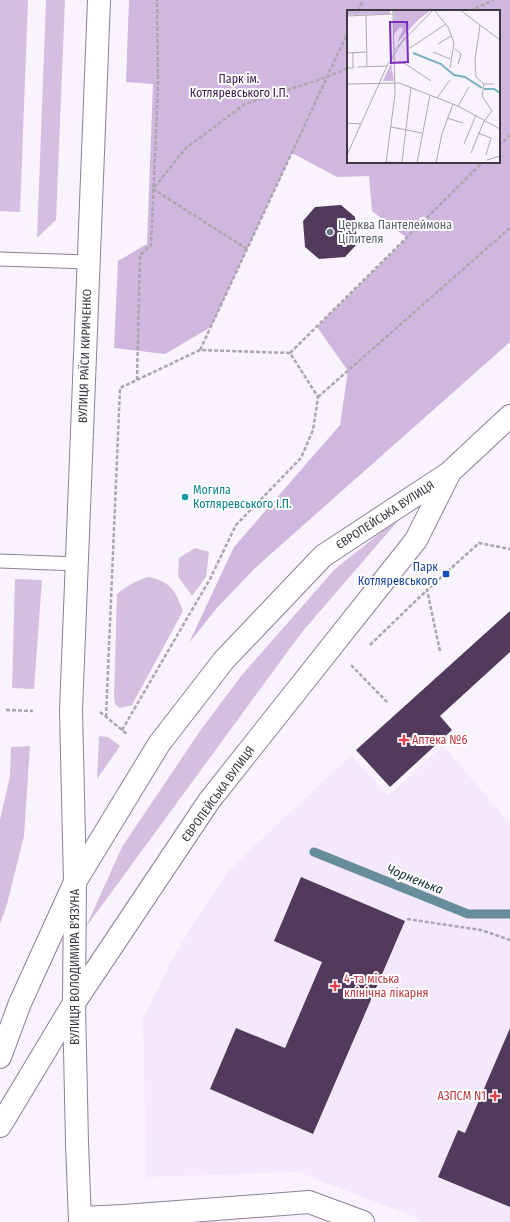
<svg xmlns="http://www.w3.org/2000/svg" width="510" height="1222" viewBox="0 0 510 1222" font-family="'Fira Sans Condensed',sans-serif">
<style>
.built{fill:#f4e9fc}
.green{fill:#d4bfe1}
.forest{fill:#d0b7e0;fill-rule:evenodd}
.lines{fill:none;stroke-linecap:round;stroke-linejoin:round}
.stream{stroke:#678d9a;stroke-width:9}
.building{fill:#513a5c}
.lane-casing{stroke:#8e8097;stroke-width:15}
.street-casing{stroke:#8e8097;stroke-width:24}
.secondary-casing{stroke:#8e8097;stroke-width:24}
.primary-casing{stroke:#8e8097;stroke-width:24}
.path{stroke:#aca6b0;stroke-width:2.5;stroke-dasharray:4 2;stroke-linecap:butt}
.lane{stroke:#fff;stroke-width:13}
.street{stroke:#fff;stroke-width:22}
.secondary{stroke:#fff;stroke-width:22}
.primary{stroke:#fff;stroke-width:22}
.worship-dot{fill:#6b7280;stroke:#fff;stroke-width:1.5}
.culture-dot{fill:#0f9aa8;stroke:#fff;stroke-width:1.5}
.transit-dot{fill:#1a4fb4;stroke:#fff;stroke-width:1.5}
.health-dot{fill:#e0444e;stroke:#fff;stroke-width:1.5}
.labels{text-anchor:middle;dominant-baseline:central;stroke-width:4;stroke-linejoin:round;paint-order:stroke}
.park-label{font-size:12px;fill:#39184a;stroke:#fff}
.worship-label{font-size:12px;fill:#5b616d;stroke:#fff;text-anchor:start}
.street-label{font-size:12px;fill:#3e3842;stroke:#fff}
.culture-label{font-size:12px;fill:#0d838f;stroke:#fff;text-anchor:start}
.transit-label{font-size:12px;fill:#164399;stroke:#fff;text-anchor:end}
.health-label{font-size:12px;fill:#be3a42;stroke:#fff;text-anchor:start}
.water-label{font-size:13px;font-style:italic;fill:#112f35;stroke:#fff}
.inset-river{fill:none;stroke:#78b2c0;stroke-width:2}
.inset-road{fill:none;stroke:#aea8b2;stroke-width:1}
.view{fill:#7b2cbf;fill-opacity:0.15;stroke:#7b2cbf;stroke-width:2}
.inset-edge{fill:none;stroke:#3e3842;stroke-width:2}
</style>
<rect width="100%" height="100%" fill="#f9f3fd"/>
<path class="built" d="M443 745 510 824V1222H421L414 1217 298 1172 146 1177 143 1019 176 952 227 872 351 755 388 796Z"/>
<path class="green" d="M0 0H28L20 212 0 211Z
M46 0H65L56 220 37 238Z
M404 514 302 632 86 927 122 847 200 731 241 676 335 569Z
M195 548 209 552 206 577 192 596 178 576 179 558Z
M148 577C170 581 176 591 183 611L132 705 120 708 115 704 114 697 117 594C127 586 136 581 148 577Z
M15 579 42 580 34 689 12 688Z
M99 736 108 737 120 746 97 779Z
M30 746 24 836 7 904 0 924V820L10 776 11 747Z"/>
<path class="forest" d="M129 0H510V342L255 568 216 609 189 643 234 547 340 425 348 371 317 327 407 238 372 211 369 176 337 177 292 153 211 327 165 354 114 348 118 261 147 244 153 84 126 82ZM348 11H499V162H348Z"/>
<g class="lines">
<path class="stream" d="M314 852 468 914H510"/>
</g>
<path class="building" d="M341 205 355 217 357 244 345 257 319 259 305 247 303 221 315 207Z
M510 611V652L440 716 452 730 390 787 356 750Z
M301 877 405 921 313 1134 210 1089 236 1028 285 1048 322 962 274 941Z
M510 1028V1207L438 1177 458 1130 465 1133Z"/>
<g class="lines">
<defs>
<path id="lane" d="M0 259 88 262
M0 561 77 564"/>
<path id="street" d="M80 1218 124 1216 309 1202 363 1222"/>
<path id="secondary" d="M80 1222 77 1143 74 1003 75 882 71 711 99 0"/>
<path id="primary" d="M0 1057 20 1003 75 882 159 744 224 660 323 556 449 473 510 416
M0 1126 74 1003 209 801 416 540 449 474"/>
</defs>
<use href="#lane" class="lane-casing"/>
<use href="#street" class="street-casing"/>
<use href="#secondary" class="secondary-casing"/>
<use href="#primary" class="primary-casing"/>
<path class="path" d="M358 11 363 0
M470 11 494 0
M499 146 510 135
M247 249 153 189 186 148 245 104 327 77 348 68
M200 350 348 32
M290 353 483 162
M137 380 140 255 151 245 158 87 157 0
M318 397 510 228
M370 645 427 590
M440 651 427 590 479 543 510 549
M351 665 387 702
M6 710 33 711
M100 712 127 734
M106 717 120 388 200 350 290 353 318 397 313 430 301 458 236 525 210 579 122 730
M407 919 481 930 510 940"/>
<use href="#lane" class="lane"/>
<use href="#street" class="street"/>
<use href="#secondary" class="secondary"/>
<use href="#primary" class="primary"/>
</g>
<circle class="worship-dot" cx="330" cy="232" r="4"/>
<circle class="culture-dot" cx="185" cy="497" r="4"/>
<rect class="transit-dot" x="442" y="570" width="8" height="8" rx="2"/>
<g class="health-dot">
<path d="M402 734h4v4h4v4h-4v4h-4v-4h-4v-4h4z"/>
<path d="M333 980h4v4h4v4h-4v4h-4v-4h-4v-4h4z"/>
<path d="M493 1090h4v4h4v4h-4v4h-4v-4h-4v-4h4z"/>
</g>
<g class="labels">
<g class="park-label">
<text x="239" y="79">Парк ім.<tspan x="239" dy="14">Котляревського І.П.</tspan></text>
</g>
<g class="worship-label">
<text x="338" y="225">Церква Пантелеймона<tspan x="338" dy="14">Цілителя</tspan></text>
</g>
<g class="street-label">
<text transform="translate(85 356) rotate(-88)">ВУЛИЦЯ РАЇСИ КИРИЧЕНКО</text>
<text transform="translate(385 515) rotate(-33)">ЄВРОПЕЙСЬКА ВУЛИЦЯ</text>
<text transform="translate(218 794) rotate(-54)">ЄВРОПЕЙСЬКА ВУЛИЦЯ</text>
<text transform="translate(75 967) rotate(-90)">ВУЛИЦЯ ВОЛОДИМИРА В'ЯЗУНА</text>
</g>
<g class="culture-label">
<text x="193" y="490">Могила<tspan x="193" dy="14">Котляревського І.П.</tspan></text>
</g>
<g class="transit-label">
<text x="438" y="567">Парк<tspan x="438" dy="14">Котляревського</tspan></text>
</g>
<g class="health-label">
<text x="412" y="740">Аптека №6</text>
<text x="344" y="979">4-та міська<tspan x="344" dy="14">клінічна лікарня</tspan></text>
<text x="486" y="1096" text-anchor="end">АЗПСМ N1</text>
</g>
<g class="water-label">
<text transform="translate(415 879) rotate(22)">Чорненька</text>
</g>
</g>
<g transform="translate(347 10)">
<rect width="153" height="153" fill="#f9f3fd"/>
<path d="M0 0H43V4L0 5ZM47 0 78 1 84 0 71 10 50 33 56 19 53 17 47 24ZM44 53 47 71H36Z" fill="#d0b7e0"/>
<path class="inset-river" d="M66 43 94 54 107 65 118 67 135 78M137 79H147L153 83"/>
<path class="inset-road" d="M87 0 101 17 107 33 103 58M113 0 153 30M19 5 20 56M0 6 46 4M133 15 128 50 129 67 137 74H147M91 34 104 26M63 38 99 14M108 39 114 44 111 54M47 40 86 0M86 42 103 49M0 43 20 42M48 53H57L84 71M11 57 40 56M0 58H6V42M0 74 52 73 111 96 153 119M90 88 103 70M111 96 122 77M100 108 116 113M0 113 14 114M44 117 75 123M131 123 144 128 139 145M117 134 129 105M124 143 137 111 145 101 135 86 137 74M0 145 40 56 58 27M140 150 153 146M39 152 70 153M55 152 64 77M39 153 48 84 46 0M70 153 83 85M89 153 95 124 106 94"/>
<path class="view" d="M43 12H60L61 52 44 53Z"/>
<rect width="153" height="153" class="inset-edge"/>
</g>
</svg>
